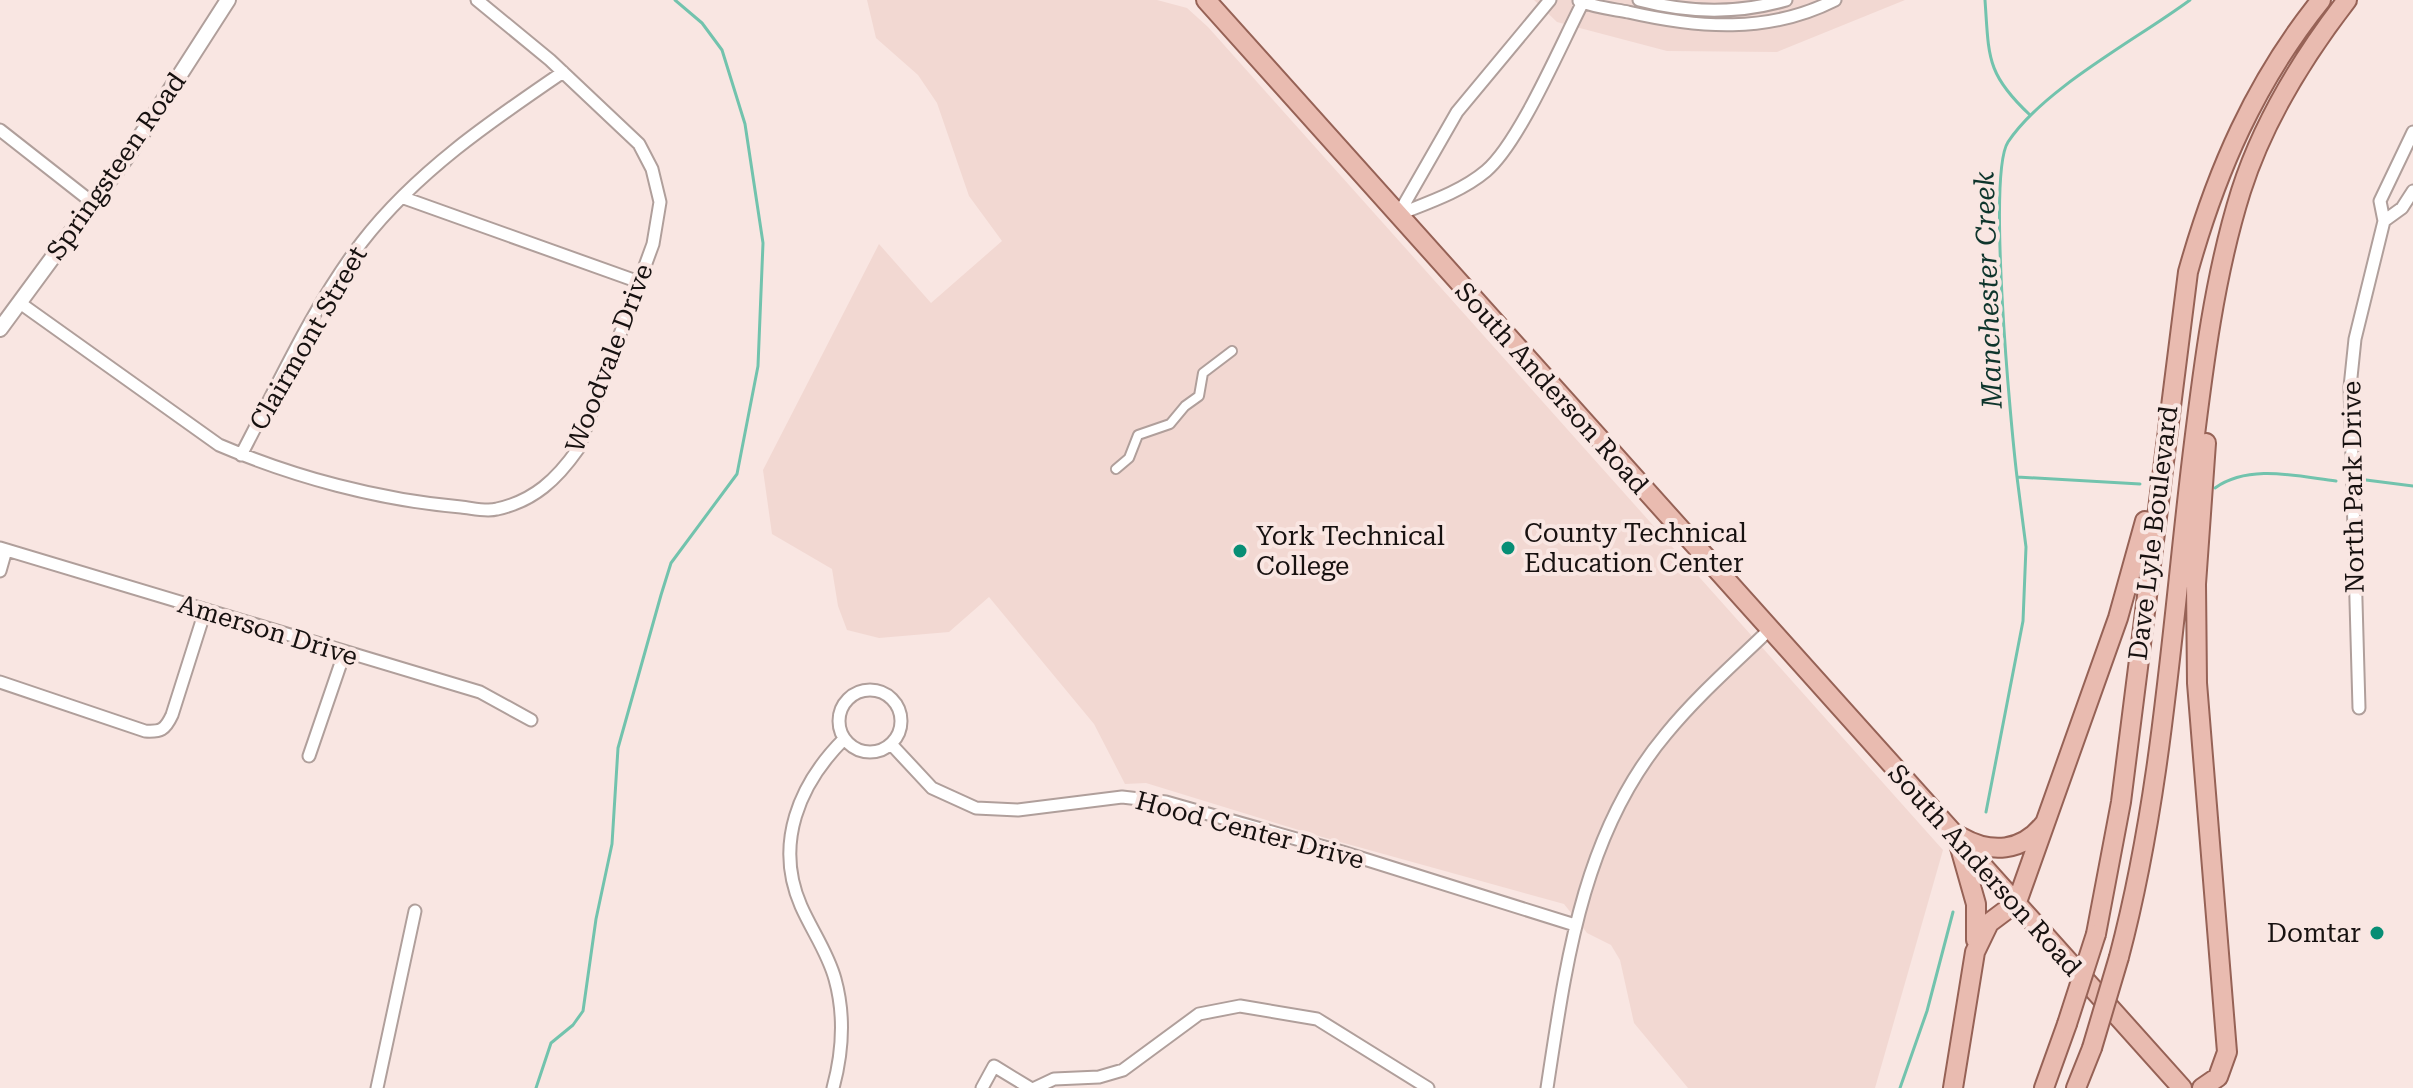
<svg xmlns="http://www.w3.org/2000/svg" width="2413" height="1088" viewBox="0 0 2413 1088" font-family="'Roboto Serif',serif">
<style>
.built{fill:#f2d8d2}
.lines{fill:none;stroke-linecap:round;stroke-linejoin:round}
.stream{stroke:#72c3ad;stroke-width:3}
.pedestrian-casing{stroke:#b09f9b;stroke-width:12}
.minor-casing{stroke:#b09f9b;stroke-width:15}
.tertiary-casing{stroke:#b09f9b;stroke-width:18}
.primary-casing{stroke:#966256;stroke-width:22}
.pedestrian{stroke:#fff;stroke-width:8}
.minor{stroke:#fff;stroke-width:11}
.tertiary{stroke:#fff;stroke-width:14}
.primary{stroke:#e9bbb0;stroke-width:18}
.primary-bridge-casing{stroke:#966256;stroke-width:22;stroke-linecap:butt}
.primary-bridge{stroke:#e9bbb0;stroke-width:18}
.poi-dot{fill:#078e75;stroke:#f9e6e2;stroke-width:3}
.labels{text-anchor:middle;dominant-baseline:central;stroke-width:8;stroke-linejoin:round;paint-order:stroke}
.street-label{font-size:26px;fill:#171110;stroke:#f9e6e2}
.poi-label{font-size:26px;fill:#171110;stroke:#f9e6e2;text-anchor:start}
.water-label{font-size:28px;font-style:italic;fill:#0e352c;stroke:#f9e6e2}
</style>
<rect width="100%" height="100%" fill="#f9e6e2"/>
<path class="built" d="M867 0H1157L1187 8 1208 27 1943 850 1875 1088H1688L1634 1023 1620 960 1611 945 1587 933 1564 904 1315 835 1146 783 1125 784 1094 724 989 597 949 632 879 638 847 630 838 606 832 569 772 534 763 470 879 244 931 303 1002 241 969 196 937 103 918 75 876 38Z
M1534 0H1905L1777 52 1667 51 1557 22Z"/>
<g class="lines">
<path class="stream" d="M1985 0C1989 57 1986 74 2030 115
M2017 477C2011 427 1987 174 2008 142 2044 88 2136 40 2190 0
M2366 480 2413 486
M2215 488C2249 464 2296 476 2336 481
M1986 812 2023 621 2026 547 2017 477 2140 484
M536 1088 551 1043 573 1025 583 1011 596 919 612 844 618 748 661 595 671 563 737 474 758 366 763 243 745 124 722 50 702 23 675 0
M1900 1088 1927 1011 1953 912"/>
<defs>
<path id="pedestrian" d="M1116 469 1129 458 1138 435 1170 424 1185 406 1199 396 1203 373 1232 351"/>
<path id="minor" d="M1639 0C1688 13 1738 14 1786 0
M1579 1C1594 7 1612 9 1628 12 1698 28 1768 34 1835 0
M0 130 93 203
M404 198 639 282
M1397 215C1427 203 1461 192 1486 171 1520 142 1561 44 1584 0
M1398 215 1457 112 1550 0
M2384 221 2402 208 2413 191
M20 303 219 445C294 477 379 500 461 507 472 508 486 512 497 509 534 501 557 479 578 449L653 244 660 202 652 169 639 144 550 60 477 0
M241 455C279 383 313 306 362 242 416 172 491 121 563 72
M0 548 480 692 531 720
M0 571 6 550
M0 682 145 731C161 732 165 730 172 715L205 611
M839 721a31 31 0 1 1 62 0a31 31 0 1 1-62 0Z
M2359 708 2350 387 2355 339 2384 221 2380 201 2413 132
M891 744 932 788 976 808 1018 810 1122 797 1166 802 1342 852 1575 925
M309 756 344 654
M377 1088 415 911
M833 1088C843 1051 845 1015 835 979 828 953 812 931 801 906 774 844 799 784 844 739
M982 1088 994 1066 1030 1088
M1035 1088 1054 1079 1099 1077 1123 1070 1199 1014 1240 1006 1317 1019 1428 1088
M1547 1088C1566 964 1582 834 1666 734 1697 696 1734 664 1769 630"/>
<path id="tertiary" d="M0 329 131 151 228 0"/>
<path id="primary" d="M1206 0 2182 1088
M1961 837C1991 854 2022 852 2044 824
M1959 844 1976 904V940
M2096 934 2121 802 2188 272C2216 172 2255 82 2321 0
M2119 957C2162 795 2172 625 2192 459 2203 369 2214 277 2241 191 2263 122 2303 57 2347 0
M1953 1088 1975 952 1989 923 2017 902 2118 618 2145 521
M2044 1088 2067 1024
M2076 1088 2092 1048
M2202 1088 2218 1077 2227 1052 2197 683 2196 584 2206 443"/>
</defs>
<use href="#pedestrian" class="pedestrian-casing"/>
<use href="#minor" class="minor-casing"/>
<use href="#tertiary" class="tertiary-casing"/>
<use href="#primary" class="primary-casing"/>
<use href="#pedestrian" class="pedestrian"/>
<use href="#minor" class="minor"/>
<use href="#tertiary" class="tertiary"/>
<use href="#primary" class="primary"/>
<defs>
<path id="primary-bridge" d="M2067 1024 2096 934
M2092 1048 2119 957"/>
</defs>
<use href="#primary-bridge" class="primary-bridge-casing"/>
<use href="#primary-bridge" class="primary-bridge"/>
</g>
<g class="poi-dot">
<circle cx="1508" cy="548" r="8"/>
<circle cx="1240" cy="551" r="8"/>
<circle cx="2377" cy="933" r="8"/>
</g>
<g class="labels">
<g class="street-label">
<text transform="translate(116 166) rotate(-55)">Springsteen Road</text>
<text transform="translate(308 338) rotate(-60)">Clairmont Street</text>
<text transform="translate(609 358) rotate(-69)">Woodvale Drive</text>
<text transform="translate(1552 388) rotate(48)">South Anderson Road</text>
<text transform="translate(2353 487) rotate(-91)">North Park Drive</text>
<text transform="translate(2153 533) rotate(-83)">Dave Lyle Boulevard</text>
<text transform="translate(268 630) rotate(17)">Amerson Drive</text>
<text transform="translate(1250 830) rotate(15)">Hood Center Drive</text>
<text transform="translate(1985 870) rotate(48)">South Anderson Road</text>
</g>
<g class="poi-label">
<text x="1524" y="533">County Technical<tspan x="1524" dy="30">Education Center</tspan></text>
<text x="1256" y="536">York Technical<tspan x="1256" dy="30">College</tspan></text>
<text x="2361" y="933" text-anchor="end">Domtar</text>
</g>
<g class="water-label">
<text transform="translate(1988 290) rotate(-92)">Manchester Creek</text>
</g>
</g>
</svg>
